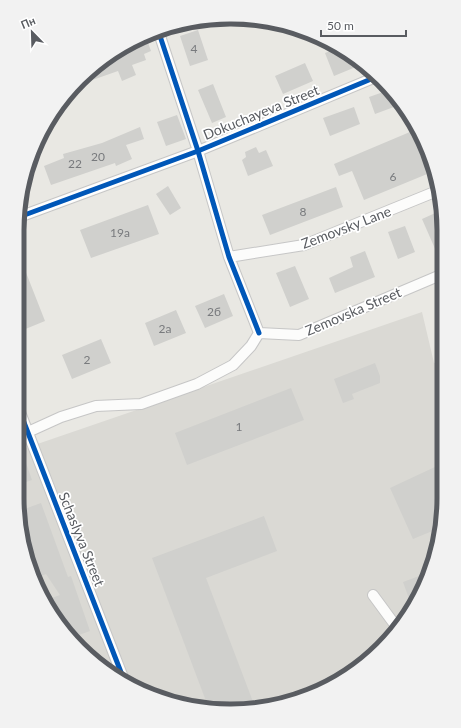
<svg xmlns="http://www.w3.org/2000/svg" width="461" height="728" viewBox="0 0 461 728" font-family="Lato,sans-serif">
<style>
.industrial{fill:#dad9d4}
.building{fill:#d0d0cd}
.lines{fill:none;stroke-linecap:round;stroke-linejoin:round}
.street-casing{stroke:#c6c6c6;stroke-width:12}
.street{stroke:#fcfcfb;stroke-width:10}
.cycleway-casing{stroke:#fff;stroke-width:8}
.cycleway{stroke:#0057b8;stroke-width:5}
.labels{text-anchor:middle;dominant-baseline:central;stroke-width:3.5;stroke-linejoin:round;paint-order:stroke}
.number-label{font-size:12px;fill:#787a7d}
.street-label{font-size:14px;fill:#595c61;stroke:#fff}
.rim{fill:none;stroke:#595c61;stroke-width:5}
</style>
<rect width="100%" height="100%" fill="#e9e8e3"/>
<path class="industrial" d="M422 312 434 363 443 360 442 525 428 579 400 628 349 675 286 704 217 711 162 700 101 667 53 616 28 566 17 497V451Z"/>
<path class="building" d="M198 30 208 60 190 66 180 36Z
M147 40 151 51 144 54 146 60 132 65 136 75 122 81 118 71 81 84 124 45 125 48Z
M335 49 361 61 363 64 334 76 325 53Z
M305 63 313 81 283 94 275 76Z
M213 84 226 117 212 123 198 90Z
M389 90 402 104 375 114 369 97Z
M354 107 360 124 330 136 323 118Z
M177 115 186 139 166 146 157 122Z
M140 127 144 139 126 145 132 159 116 166 115 163 51 185 44 166 64 158 63 154 102 143Z
M417 129 422 136 423 141 421 142 432 172 364 200 352 171 339 176 334 164Z
M256 147 259 153 266 150 273 166 248 176 242 160 246 157 245 152Z
M168 186 181 208 170 215 156 194Z
M336 187 343 207 270 235 262 215Z
M148 205 159 234 91 258 80 230Z
M442 210 443 248 436 251 422 219Z
M405 226 415 252 398 259 388 232Z
M365 251 375 277 335 293 329 278 353 267 350 257Z
M295 266 309 299 290 307 276 273Z
M25 270 45 321 23 330 18 318V273Z
M224 294 233 316 205 328 195 306Z
M176 310 186 333 154 346 145 323Z
M101 339 111 363 72 379 62 355Z
M375 363 380 376V383L352 394 354 399 343 403 334 379Z
M291 388 304 420 187 465 175 433Z
M17 443H19L32 480 17 485Z
M437 466 442 478V527L413 539 390 488Z
M41 503 68 577 71 576 90 631 73 637 56 620 49 599 60 595 46 574 39 577 37 573 33 575 28 566 19 511Z
M264 516 277 551 206 578 255 707 217 711 209 709 152 558Z
M430 572 428 579 412 607 403 582Z"/>
<g class="lines">
<defs>
<path id="street" d="M159 33 198 151 229 257 259 333
M19 217 198 151 376 77
M229 257 304 245 437 191
M259 333 299 335 443 274
M18 407 124 680
M17 437 61 417 96 406 141 404 197 384 233 365 251 346 259 333
M373 595 398 629"/>
</defs>
<use href="#street" class="street-casing"/>
<use href="#street" class="street"/>
<defs>
<path id="cycleway" d="M159 33 198 151 229 257 259 333
M19 217 198 151 376 77
M18 407 124 680"/>
</defs>
<use href="#cycleway" class="cycleway-casing"/>
<use href="#cycleway" class="cycleway"/>
</g>
<g class="labels">
<g class="number-label">
<text x="194" y="48">4</text>
<text x="98" y="156">20</text>
<text x="75" y="163">22</text>
<text x="393" y="176">6</text>
<text x="303" y="211">8</text>
<text x="120" y="232">19а</text>
<text x="214" y="311">2б</text>
<text x="165" y="328">2а</text>
<text x="87" y="359">2</text>
<text x="239" y="426">1</text>
</g>
<g class="street-label">
<text transform="translate(261 112) rotate(-22)">Dokuchayeva Street</text>
<text transform="translate(346 227) rotate(-21)">Zemovsky Lane</text>
<text transform="translate(353 311) rotate(-23)">Zemovska Street</text>
<text transform="translate(82 539) rotate(68)">Schaslyva Street</text>
</g>
</g>
<path d="M0 0H461V728H0ZM230 24H231A206 206 0 0 1 437 230V498A206 206 0 0 1 231 704H230A206 206 0 0 1 24 498V230A206 206 0 0 1 230 24Z" fill="#f2f2f2" fill-rule="evenodd"/>
<path class="rim" d="M230 24H231A206 206 0 0 1 437 230V498A206 206 0 0 1 231 704H230A206 206 0 0 1 24 498V230A206 206 0 0 1 230 24Z"/>
<g transform="translate(32 32) rotate(337)" stroke="#ffffff" stroke-width="3" paint-order="stroke">
<path d="M0-3L7 15L0 10L-7 15Z" fill="#595c61"/>
<text y="-6" font-size="11" font-weight="bold" text-anchor="middle" fill="#595c61">Пн</text>
</g>
<path d="M321 30v6h85v-6" fill="none" stroke="#595c61" stroke-width="2"/>
<text x="327" y="30" font-size="12" fill="#595c61" stroke="#ffffff" stroke-width="3" paint-order="stroke">50 m</text>
</svg>
